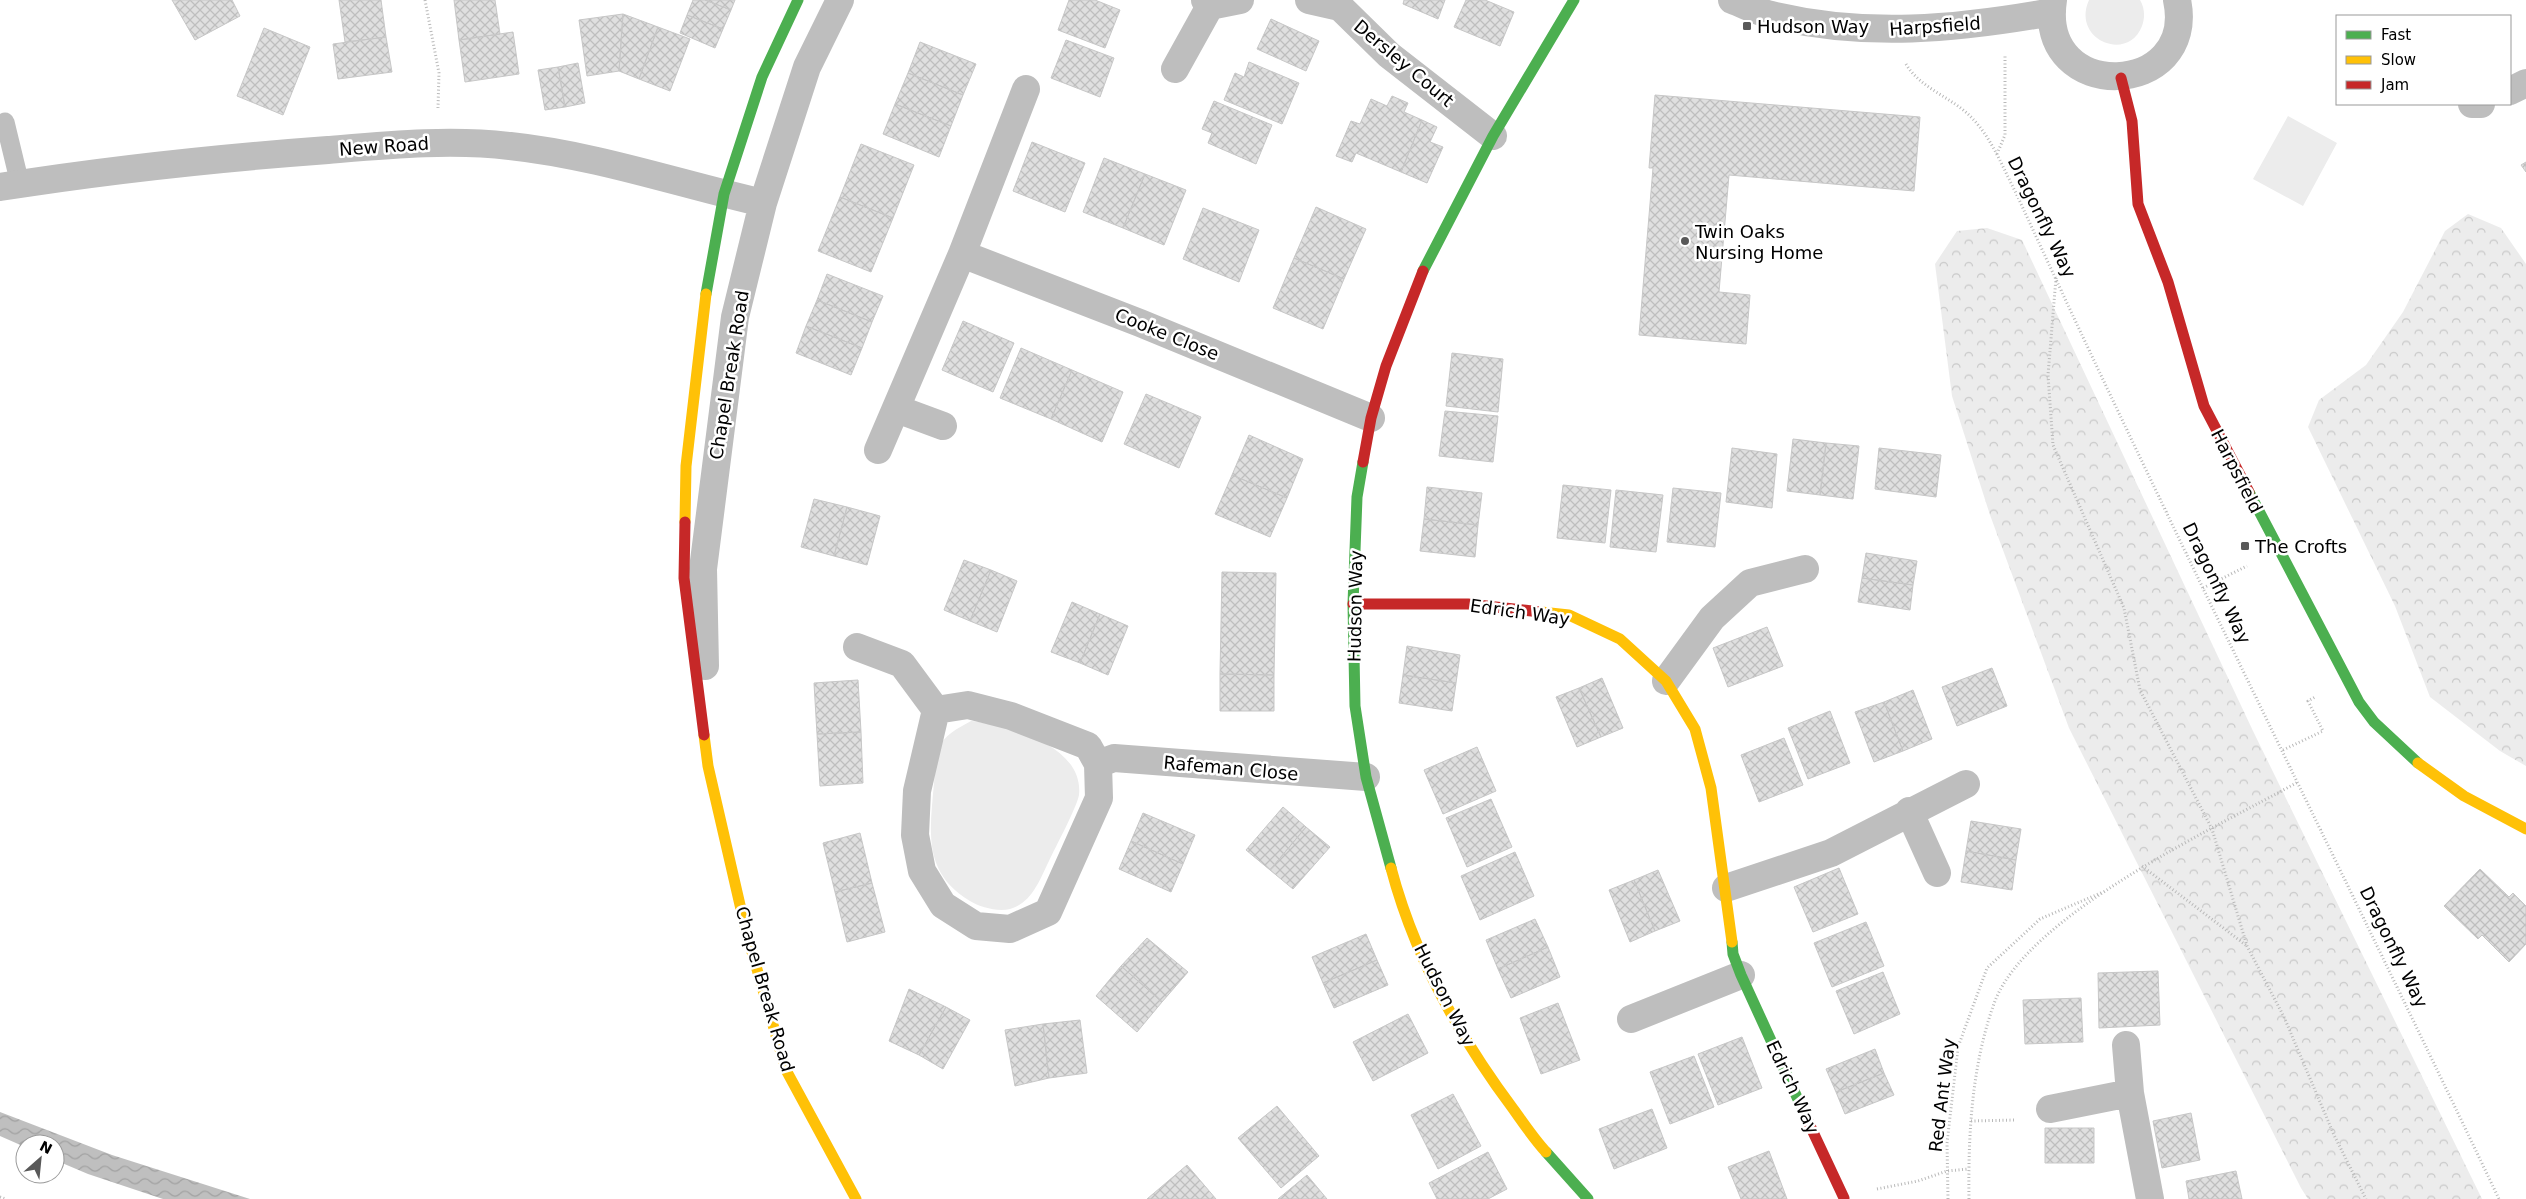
<svg xmlns="http://www.w3.org/2000/svg" width="2526" height="1199" viewBox="0 0 2526 1199" font-family="'DejaVu Sans',sans-serif">
<style>
.green{fill:#ececec}
.forest{fill:url(#forest-crowns)}
.water{fill:url(#water-waves)}
.building{fill:url(#building-cross-hatch);stroke:#c7c7c7}
.lines{fill:none;stroke-linecap:round;stroke-linejoin:round}
.path{stroke:#b9b9b9;stroke-width:3;stroke-dasharray:1 2.5;stroke-linecap:butt}
.lane{stroke:#bebebe;stroke-width:19}
.street{stroke:#bebebe;stroke-width:28}
.fast{stroke:#4caf50;stroke-width:11}
.slow{stroke:#ffc107;stroke-width:11}
.jam{stroke:#c62828;stroke-width:11}
.poi-dot{fill:#595959;stroke:#fff;stroke-width:2}
.labels{text-anchor:middle;dominant-baseline:central;stroke-width:5;stroke-linejoin:round;paint-order:stroke}
.poi-label{font-size:18px;fill:#000;stroke:#fff;text-anchor:start}
.street-label{font-size:18px;fill:#000;stroke:#fff}
</style>
<defs>
<pattern id="forest-crowns" width="20" height="18" patternUnits="userSpaceOnUse" patternTransform="scale(1.25)"><rect width="20" height="18" fill="#ececec"/><path d="M2 6a3 3 0 1 1 6 0M12 15a3 3 0 1 1 6 0" fill="none" stroke="#c9c9c9"/></pattern>
<pattern id="water-waves" width="16" height="10" patternUnits="userSpaceOnUse" patternTransform="scale(1.25)"><rect width="16" height="10" fill="#bfbfbf"/><path d="M0 5q4-4 8 0t8 0" fill="none" stroke="#a2a2a2"/></pattern>
<pattern id="building-cross-hatch" width="8" height="8" patternUnits="userSpaceOnUse" patternTransform="scale(1.25)"><rect width="8" height="8" fill="#dfdfdf"/><path d="M0 0l8 8M0 8l8-8" fill="none" stroke="#bebebe"/></pattern>
</defs>
<rect width="100%" height="100%" fill="#fff"/>
<path class="green" d="M2089 0H2140C2145 8 2145 18 2142 26 2128 63 2071 40 2089 0Z
M2288 116 2337 143 2303 206 2253 179Z
M971 721C1008 725 1084 745 1079 795 1077 807 1055 848 1049 861 1040 879 1032 903 1010 909 997 912 980 907 970 901 922 872 930 831 934 783 935 774 934 759 937 750 944 735 958 728 971 721Z"/>
<path class="forest" d="M2468 214 2501 228 2526 264V766L2500 751 2430 697 2395 606 2308 427 2319 400 2366 365 2403 312 2445 231Z
M1987 228 2022 240 2253 731 2482 1199H2308L2301 1188 2069 728 1990 515 1952 396 1935 264 1957 231Z"/>
<path class="water" d="M0 1112 112 1155 250 1199H163L88 1174 55 1160V1144H25V1147L0 1136Z"/>
<path class="building" d="M172 0H232L240 16 195 40Z
M339 0H381L386 37 345 42Z
M454 0H495L500 34 459 40Z
M693 0H705L731 10 723 29 687 15Z
M705 0H735L731 10Z
M1069 0H1095L1120 10 1105 48 1058 30Z
M1404 0H1445L1438 19 1403 4Z
M1466 0H1485L1514 12 1500 46 1454 27Z
M623 14 619 71 587 76 579 20Z
M623 14 658 27 639 79 619 71Z
M687 15 723 29 715 48 680 33Z
M1271 19 1319 41 1306 71 1257 49Z
M658 27 690 39 670 91 639 79Z
M264 28 310 47 283 115 237 96Z
M513 32 519 74 465 82 459 40Z
M386 37 392 72 338 79 333 44Z
M1066 40 1114 58 1100 97 1051 78Z
M920 42 976 64 963 95 908 73Z
M1249 62 1299 83 1282 124 1224 100 1235 73 1244 77Z
M578 63 585 103 565 107 558 67Z
M558 67 565 107 545 110 538 70Z
M908 73 963 95 951 126 895 104Z
M1655 95 1920 117 1914 191 1729 175 1719 292 1750 295 1746 344 1639 335 1653 168H1649Z
M1392 96 1408 103 1404 112 1422 120 1401 172 1356 153 1352 162 1336 156 1351 121 1360 124 1371 99 1387 106Z
M1214 101 1272 125 1256 164 1208 143 1212 133 1202 129Z
M895 104 951 126 939 157 883 134Z
M1422 120 1437 127 1430 142 1443 147 1427 183 1401 172Z
M1032 142 1085 163 1065 212 1013 191Z
M861 144 914 165 893 218 840 197Z
M1104 158 1145 174 1123 228 1083 212Z
M2526 162V172L2521 165Z
M1145 174 1186 190 1164 245 1123 228Z
M840 197 893 218 871 272 818 251Z
M1316 207 1366 229 1344 279 1294 258Z
M1203 208 1259 230 1239 282 1183 259Z
M1294 258 1344 279 1323 329 1273 308Z
M827 274 883 296 872 322 817 300Z
M817 300 872 322 862 348 806 326Z
M963 321 1014 343 993 392 942 370Z
M806 326 862 348 851 375 796 353Z
M1021 348 1072 370 1051 419 1000 398Z
M1452 353 1503 359 1498 412 1446 406Z
M1072 370 1123 392 1102 442 1051 419Z
M1146 394 1201 417 1179 468 1124 444Z
M1445 411 1498 416 1493 462 1439 456Z
M1249 435 1303 459 1287 498 1232 475Z
M1793 439 1826 443 1820 495 1787 491Z
M1826 443 1859 446 1853 499 1820 495Z
M1732 448 1777 454 1772 508 1726 502Z
M1879 448 1941 455 1936 497 1875 489Z
M1232 475 1287 498 1270 537 1215 514Z
M1563 485 1611 490 1605 543 1557 538Z
M1427 487 1482 493 1478 525 1424 519Z
M1673 488 1721 493 1715 547 1667 542Z
M1616 490 1663 495 1656 552 1610 547Z
M814 499 847 507 834 556 801 547Z
M847 507 880 516 867 565 834 556Z
M1424 519 1478 525 1475 557 1420 551Z
M1866 553 1917 561 1913 585 1862 578Z
M964 560 991 570 970 621 944 610Z
M991 570 1017 581 997 632 970 621Z
M1222 572 1276 573 1274 675 1220 674Z
M1862 578 1913 585 1910 610 1858 602Z
M1072 602 1100 614 1080 663 1051 652Z
M1100 614 1128 626 1108 675 1080 663Z
M1767 627 1783 666 1728 687 1713 648Z
M1407 646 1460 655 1456 683 1403 675Z
M1992 668 2007 706 1957 726 1942 687Z
M1220 674 1274 675V711H1220Z
M1403 675 1456 683 1452 711 1399 703Z
M1602 678 1623 728 1601 737 1579 688Z
M858 680 861 732 817 734 814 683Z
M1579 688 1601 737 1577 747 1556 697Z
M1913 690 1932 739 1903 751 1884 702Z
M1884 702 1903 751 1874 762 1855 712Z
M1830 711 1850 763 1808 779 1788 728Z
M861 732 863 783 820 786 817 734Z
M1784 738 1803 785 1759 802 1741 755Z
M1477 747 1496 791 1443 814 1424 770Z
M1491 799 1512 847 1467 867 1446 818Z
M1283 807 1306 827 1270 870 1246 850Z
M1143 813 1195 835 1183 864 1131 841Z
M1971 821 2021 829 2016 860 1966 851Z
M1306 827 1330 847 1293 889 1270 870Z
M860 833 872 883 835 892 823 843Z
M1131 841 1183 864 1171 892 1119 869Z
M1966 851 2016 860 2012 890 1961 882Z
M1515 852 1534 896 1480 920 1461 876Z
M1839 868 1858 914 1813 932 1794 887Z
M2480 869 2509 897 2513 893 2526 906V944L2509 962 2482 935 2478 939 2444 906Z
M1658 870 1680 921 1655 931 1634 880Z
M1634 880 1655 931 1630 942 1609 890Z
M872 883 885 932 847 942 835 892Z
M1535 919 1548 947 1498 969 1486 940Z
M1866 922 1884 966 1832 987 1814 943Z
M1366 934 1377 960 1323 983 1312 957Z
M1147 938 1188 972 1162 1002 1121 966Z
M1548 947 1560 977 1511 998 1498 969Z
M1377 960 1388 985 1334 1008 1323 983Z
M1121 966 1162 1002 1137 1032 1096 996Z
M2158 971 2160 1025 2099 1028 2098 973Z
M1883 972 1900 1014 1854 1034 1836 991Z
M909 989 946 1007 919 1055 889 1041Z
M2081 998 2083 1042 2025 1044 2023 1000Z
M1558 1003 1580 1060 1541 1074 1520 1018Z
M946 1007 970 1020 943 1069 919 1055Z
M1408 1014 1428 1053 1373 1081 1353 1042Z
M1080 1020 1087 1073 1049 1078 1043 1024Z
M1043 1024 1049 1078 1015 1086 1005 1030Z
M1742 1037 1762 1088 1718 1105 1698 1054Z
M1875 1049 1884 1073 1836 1092 1826 1069Z
M1694 1056 1714 1107 1670 1124 1650 1072Z
M1884 1073 1894 1095 1845 1114 1836 1092Z
M1453 1094 1481 1146 1438 1169 1411 1115Z
M1277 1106 1319 1156 1281 1188 1238 1138Z
M1652 1109 1667 1148 1614 1169 1599 1129Z
M2191 1113 2200 1160 2162 1168 2153 1121Z
M2045 1128H2094V1163H2045Z
M1769 1151 1787 1199H1741L1728 1167Z
M1488 1152 1507 1189 1488 1199H1437L1429 1183Z
M1187 1165 1216 1199H1147Z
M2236 1171 2242 1199H2189L2186 1181Z
M1307 1175 1327 1199H1278Z"/>
<g class="lines">
<path class="path" d="M425 0 439 73 438 108
M1906 64C1919 87 1950 97 1969 115 1991 136 2002 166 2016 193 2171 531 2339 863 2499 1199
M1997 154 2005 135V54
M2056 278 2048 375 2053 445 2124 608 2140 690 2212 829 2247 946 2284 1017 2334 1135 2366 1199
M2203 588 2247 566
M2283 750 2323 731 2308 701 2315 697
M2142 866 2247 946
M1971 1121 2016 1120
M1877 1189 1918 1181 1947 1171 1968 1169
M0 1197 6 1199
M1948 1199 1947 1143 1958 1047 1987 968 2040 919 2103 892
M1969 1199C1968 1133 1972 1063 1995 1001 2029 914 2217 827 2298 782"/>
<path class="lane" d="M5 122 20 184"/>
<path class="street" d="M1205 0 1210 6 1240 0
M1309 0 1340 7 1389 55 1493 136
M1732 0C1745 5 1758 12 1771 15 1866 38 1957 29 2052 12
M2053 0C2037 105 2198 98 2177 0
M1175 69 1210 6
M2510 91 2526 83
M2472 104H2481
M0 187C108 170 219 158 328 150 388 145 450 139 510 146 595 155 680 184 763 203
M962 254 1026 89
M897 409 943 426
M878 450 962 254 1140 323 1371 418
M857 647 902 664 936 710
M705 666 703 569 735 317 763 203 807 67 840 0
M1666 681 1712 618 1750 583 1805 569
M968 705 1011 716 1088 746 1098 764 1099 798 1048 912 1010 929 976 926 943 905 922 871 915 835 917 791 936 710Z
M1098 764 1114 758 1366 777
M1909 811 1937 873
M1726 888 1831 853 1966 784
M1631 1019 1741 975
M2126 1045 2130 1093 2150 1199
M2050 1109 2130 1093"/>
<path class="fast" d="M1423 271 1493 136 1574 0
M706 294 724 194 762 77 798 0
M1363 462 1357 497 1353 604 1355 706 1366 777 1391 868
M2249 492 2359 702 2374 722 2418 763
M1732 942 1733 954 1741 975 1806 1117
M1546 1152 1588 1199"/>
<path class="slow" d="M685 522 686 466 706 294
M1541 612 1569 615 1620 639 1666 681 1695 729 1711 788 1732 942
M704 735 708 766 746 931 786 1070 856 1199
M2418 763 2464 796 2526 829
M1391 868C1414 955 1460 1038 1514 1110 1524 1124 1534 1139 1546 1152"/>
<path class="jam" d="M2121 78 2132 121 2138 204 2168 282 2204 406 2249 492
M1363 462 1371 418 1386 366 1423 271
M685 522 684 578 704 735
M1353 604H1468L1541 612
M1806 1117 1844 1198"/>
</g>
<g class="poi-dot">
<rect x="1742" y="21" width="10" height="10" rx="2.5"/>
<circle cx="1685" cy="241" r="5"/>
<rect x="2240" y="541" width="10" height="10" rx="2.5"/>
</g>
<g class="labels">
<g class="poi-label">
<text x="1757" y="26">Hudson Way</text>
<text x="1695" y="231">Twin Oaks<tspan x="1695" dy="21">Nursing Home</tspan></text>
<text x="2255" y="546">The Crofts</text>
</g>
<g class="street-label">
<text transform="translate(1935 26) rotate(-4)">Harpsfield</text>
<text transform="translate(1404 63) rotate(40)">Dersley Court</text>
<text transform="translate(384 146) rotate(-4)">New Road</text>
<text transform="translate(2042 217) rotate(64)">Dragonfly Way</text>
<text transform="translate(1167 334) rotate(22)">Cooke Close</text>
<text transform="translate(729 375) rotate(-81)">Chapel Break Road</text>
<text transform="translate(2237 471) rotate(63)">Harpsfield</text>
<text transform="translate(2217 583) rotate(64)">Dragonfly Way</text>
<text transform="translate(1355 606) rotate(-89)">Hudson Way</text>
<text transform="translate(1520 612) rotate(8)">Edrich Way</text>
<text transform="translate(1231 768) rotate(5)">Rafeman Close</text>
<text transform="translate(2394 947) rotate(64)">Dragonfly Way</text>
<text transform="translate(765 989) rotate(74)">Chapel Break Road</text>
<text transform="translate(1445 995) rotate(63)">Hudson Way</text>
<text transform="translate(1793 1087) rotate(65)">Edrich Way</text>
<text transform="translate(1942 1095) rotate(-83)">Red Ant Way</text>
</g>
</g>
<rect x="2336" y="15" width="175" height="90" fill="#ffffff" stroke="#999999"/>
<rect x="2346" y="31" width="25" height="8" fill="#4caf50" stroke="#999999"/>
<text x="2381" y="40" font-size="15" fill="#000000">Fast</text>
<rect x="2346" y="56" width="25" height="8" fill="#ffc107" stroke="#999999"/>
<text x="2381" y="65" font-size="15" fill="#000000">Slow</text>
<rect x="2346" y="81" width="25" height="8" fill="#c62828" stroke="#999999"/>
<text x="2381" y="90" font-size="15" fill="#000000">Jam</text>
<g transform="translate(40 1159) rotate(27)"><circle r="24" fill="#ffffff" stroke="#999999"/>
<path d="M0-4L9 19L0 12L-9 19Z" fill="#595959"/>
<text y="-8" font-size="14" font-weight="bold" text-anchor="middle" fill="#000000">N</text>
</g>
</svg>
